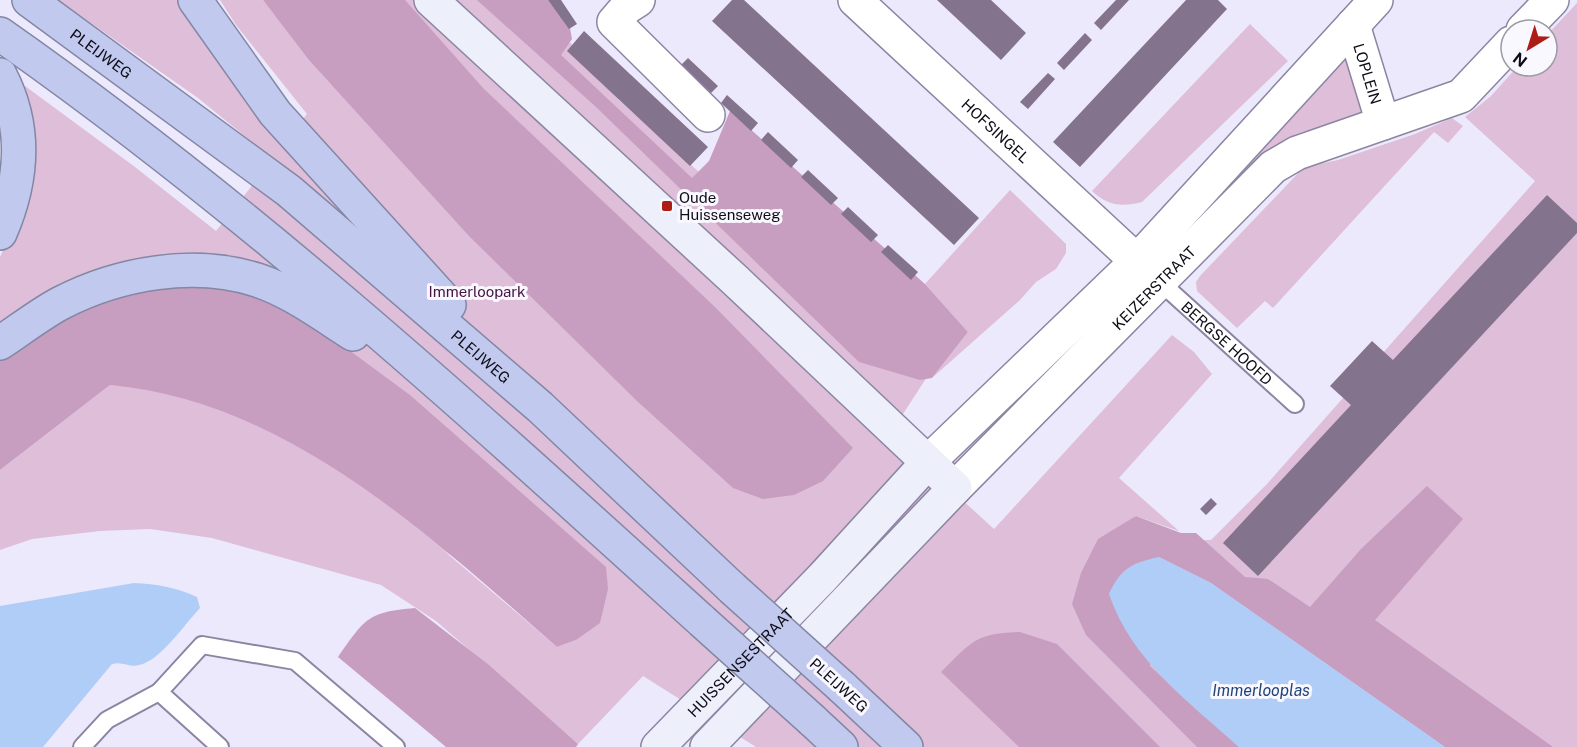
<svg xmlns="http://www.w3.org/2000/svg" width="1577" height="747" viewBox="0 0 1577 747" font-family="'Public Sans',sans-serif">
<style>
.green{fill:#debed8;fill-rule:evenodd}
.forest{fill:#c89ec0}
.water{fill:#b0cdf7}
.building{fill:#84738d}
.lines{fill:none;stroke-linecap:round;stroke-linejoin:round}
.lane-casing{stroke:#8c85a2;stroke-width:20}
.street-casing{stroke:#8c85a2;stroke-width:36}
.secondary-casing{stroke:#8c85a2;stroke-width:36}
.highway-casing{stroke:#8387a3;stroke-width:36}
.lane{stroke:#fff;stroke-width:16}
.street{stroke:#fff;stroke-width:33}
.secondary{stroke:#edeffa;stroke-width:33}
.highway{stroke:#c2c9ef;stroke-width:33}
.highway-bridge-casing{stroke:#8387a3;stroke-width:36;stroke-linecap:butt}
.highway-bridge{stroke:#c2c9ef;stroke-width:33}
.poi-dot{fill:#ad1c15;stroke:#faf8ff;stroke-width:2}
.labels{text-anchor:middle;dominant-baseline:central;stroke-width:6;stroke-linejoin:round;paint-order:stroke}
.street-label{font-size:15px;fill:#0e0c16;stroke:#faf8ff}
.poi-label{font-size:15px;fill:#0e0c16;stroke:#faf8ff;text-anchor:start}
.park-label{font-size:15px;fill:#471441;stroke:#faf8ff}
.water-label{font-size:16px;font-style:italic;fill:#214579;stroke:#faf8ff}
</style>
<rect width="100%" height="100%" fill="#ede9fc"/>
<path class="green" d="M58 0H190L289 137 307 114 236 25 220 0H263L331 84 397 0H534L620 101 927 377 890 434 994 529 1172 335 1194 352 1212 374 1119 478 1179 531 1136 516 1107 542 1211 540 1267 484 1535 181 1465 117 1491 96 1518 66H1547V51L1555 44 1547 35 1577 3V747H756L643 676 578 744 436 621 381 585 212 538 150 529 100 531 32 539 0 550V470L110 385 126 386 0 333V257L17 219 19 90 25 86 135 167 216 231 273 159 198 98ZM443 550 576 640 557 647Z
M1250 24 1288 61 1142 202C1121 207 1108 206 1092 191Z
M1342 56 1357 73 1362 114 1296 134 1258 161 1197 228 1186 218Z
M1452 118 1463 126 1448 143 1434 132 1273 308 1265 301 1237 328 1197 291 1196 282 1200 276 1304 167 1338 160 1415 134Z
M1010 190 1066 244V253L1056 269 1036 282 1020 300 932 378 968 332 925 284Z"/>
<path class="forest" d="M263 0H405L484 89 715 307 853 448 823 481 794 495 763 499 733 488 637 401 469 236 309 60Z
M477 0H548L570 28 572 39 561 55 692 178 709 161 730 111 925 284 968 332 932 378 920 380 859 362 596 107Z
M202 280 252 288 304 317 410 395 606 567 608 589 600 623 576 640 557 647C429 535 287 401 110 385L0 470V357L77 305 137 287Z
M1427 486 1463 519 1375 620 1553 747H1445L1211 583 1159 557 1150 666 1239 747H1197L1086 635 1072 604 1081 573 1098 539 1136 516 1181 533H1196L1245 577 1268 579 1310 607 1361 549Z
M415 608 489 665 578 744 576 747H446L338 657C365 619 367 612 415 608Z
M1020 632 1057 644 1160 747H1019L941 672C973 641 974 634 1020 632Z"/>
<path class="water" d="M1159 557 1211 583 1445 747H1239C1189 702 1131 660 1109 594 1121 568 1132 563 1159 557Z
M134 583C157 584 175 587 197 597L200 608C185 624 160 661 139 665 130 668 123 661 112 664L43 747H0V606Z"/>
<path class="building" d="M548 0H561L577 24 569 29Z
M732 0H744L979 218 954 245 712 21Z
M937 0H991L1026 33 1001 60Z
M1116 0H1129L1101 30 1094 23Z
M1186 0H1218L1227 9 1080 167 1053 142Z
M584 31 708 147 690 166 567 51Z
M1085 33 1092 40 1064 70 1057 63Z
M688 58 718 86 711 93 681 65Z
M1048 73 1055 79 1028 109 1020 102Z
M727 95 758 123 751 131 721 103Z
M768 132 798 160 791 168 761 140Z
M808 170 838 198 831 205 801 177Z
M1547 195 1577 223V233L1258 576 1223 543 1351 405 1330 386 1372 341 1393 360Z
M848 207 878 235 871 242 841 214Z
M888 245 918 272 911 280 881 252Z
M1211 498 1217 504 1206 515 1200 509Z"/>
<g class="lines">
<defs>
<g id="lane">
<path id="s1" d="M1159 281 1295 404"/>
<path d="M159 692 202 645 295 661 396 747"/>
<path d="M82 747 107 720 159 692 220 747"/>
</g>
<g id="street">
<path d="M638 0 627 7 614 22 708 115"/>
<path id="s2" d="M855 0 1153 276"/>
<path id="s3" d="M1353 25 1383 123"/>
<path d="M1523 30 1552 0"/>
<path d="M927 463 1137 261 1376 0"/>
<path id="s4" d="M955 488 1273 167 1297 153 1461 96 1511 43"/>
</g>
<g id="secondary">
<path d="M431 0 735 280 955 488 707 747"/>
<path id="s5" d="M658 747 823 577 927 463"/>
</g>
<g id="highway">
<path id="s6" d="M29 0 289 191 540 407 732 588"/>
<path d="M195 0 275 113 449 305"/>
<path d="M0 34C250 209 476 416 702 621"/>
<path d="M0 75C27 127 23 180 0 233"/>
<path d="M0 343C20 330 40 314 61 303 119 273 194 260 257 280 291 291 323 315 353 334"/>
<path d="M842 687 906 747"/>
<path d="M812 720 841 747"/>
</g>
</defs>
<use href="#lane" class="lane-casing"/>
<use href="#street" class="street-casing"/>
<use href="#secondary" class="secondary-casing"/>
<use href="#highway" class="highway-casing"/>
<use href="#lane" class="lane"/>
<use href="#street" class="street"/>
<use href="#secondary" class="secondary"/>
<use href="#highway" class="highway"/>
<defs>
<path id="highway-bridge" d="M732 588 842 687
M702 621 812 720"/>
</defs>
<use href="#highway-bridge" class="highway-bridge-casing"/>
<use href="#highway-bridge" class="highway-bridge"/>
</g>
<rect class="poi-dot" x="661" y="200" width="12" height="12" rx="3"/>
<g class="labels">
<g class="street-label">
<text stroke="none"><textPath href="#s6" startOffset="90">PLEIJWEG</textPath></text>
<text stroke="none"><textPath href="#s3" startOffset="51">LOPLEIN</textPath></text>
<text stroke="none"><textPath href="#s2" startOffset="192">HOFSINGEL</textPath></text>
<text stroke="none"><textPath href="#s4" startOffset="282">KEIZERSTRAAT</textPath></text>
<text stroke="none"><textPath href="#s1" startOffset="92">BERGSE HOOFD</textPath></text>
<text stroke="none"><textPath href="#s6" startOffset="576">PLEIJWEG</textPath></text>
<text stroke="none"><textPath href="#s5" startOffset="118">HUISSENSESTRAAT</textPath></text>
<text transform="translate(839 685) rotate(42)">PLEIJWEG</text>
</g>
<g class="poi-label">
<text x="679" y="197">Oude<tspan x="679" dy="17">Huissenseweg</tspan></text>
</g>
<g class="park-label">
<text x="477" y="291">Immerloopark</text>
</g>
<g class="water-label">
<text x="1261" y="690">Immerlooplas</text>
</g>
</g>
<g transform="translate(1529 48) rotate(218)"><circle r="28" fill="#faf8ff" stroke="#9c9aa2" stroke-width="1.5"/>
<path d="M0-4.5L10 22L0 15L-10 22Z" fill="#ad1c15"/>
<text y="-9" font-size="16" font-weight="bold" text-anchor="middle" fill="#0e0c16">N</text>
</g>
</svg>
